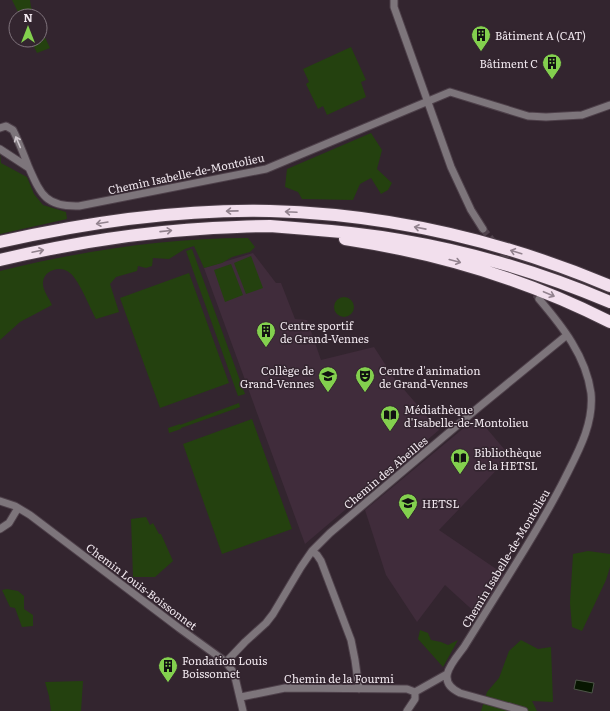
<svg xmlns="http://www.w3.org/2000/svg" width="610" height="711" viewBox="0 0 610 711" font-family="Literata,serif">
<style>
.built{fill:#402c3b}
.green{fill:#24410f}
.water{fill:#071601;stroke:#4d5548}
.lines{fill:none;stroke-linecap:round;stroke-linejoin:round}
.minor-tunnel{stroke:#50424c;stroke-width:7;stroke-dasharray:7 3.5;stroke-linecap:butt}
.minor-casing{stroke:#4e404a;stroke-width:9}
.motorway-casing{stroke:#4e404a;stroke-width:14}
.minor{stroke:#7d757b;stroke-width:7}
.motorway{stroke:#f2dfed;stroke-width:12}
.oneway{stroke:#cec6cc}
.oneway2{stroke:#92828e}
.labels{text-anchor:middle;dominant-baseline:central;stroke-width:3;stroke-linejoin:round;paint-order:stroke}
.poi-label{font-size:11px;fill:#f1e8ef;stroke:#33252f;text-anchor:start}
.street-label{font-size:11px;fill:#f1e8ef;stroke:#33252f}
</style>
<rect width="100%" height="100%" fill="#33252f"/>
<path class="built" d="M253 253 276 283H281L295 319 307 320 321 360 374 347 394 378 439 430 305 544 204 268Z
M477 417 510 456 439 530 505 575 479 616 445 585 417 622 386 575 365 510Z"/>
<path class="green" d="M12 0H30L31 7 35 16H20Z
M40 27 50 48 37 53 31 40H40Z
M351 47 366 80 361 82 366 97 327 115 323 106 318 109 306 84 309 82 303 69Z
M371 133 382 150 377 169 392 183 388 190 381 194 371 178 360 184 353 200 302 199 298 192 285 187 287 169Z
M0 154 1 163 27 177 34 194 43 205 66 212 67 219 0 234Z
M248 238 255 247 250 252 232 257 222 263 204 268 194 246 185 249 169 259 153 258 152 266 146 268 138 266 137 271 116 277 110 284 119 312 96 319C90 308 79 280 70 273 61 265 44 270 43 282 42 290 49 298 52 305L20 322 0 340V271C81 251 165 238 248 238Z
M192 249 245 394 238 396 186 251Z
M251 256 263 288 246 294 234 263Z
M231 264 243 295 225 302 214 270Z
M189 273 229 383 160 408 120 298Z
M334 307a10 10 0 1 1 20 0a10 10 0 1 1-20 0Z
M239 403 240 407 181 428V429L169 433 168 428 180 424V425Z
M252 419 292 529 222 554 183 444Z
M146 517 150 525 153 523 159 534H161L173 561 155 577H133L131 519Z
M588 551 610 554V567L606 580 582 631 572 627 570 603 573 554Z
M7 589 18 591 24 596V609L33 615V626L22 627 15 608 10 607 2 590Z
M420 630 428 633 431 640 441 642 448 645 458 640 443 667 418 639Z
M521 640 538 649 551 647 553 702 532 701 537 711H481L487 692 499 678 509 651Z
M83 681 81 711H51L49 696 45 682Z"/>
<path class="water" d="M576 680 594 683 592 693 574 689Z"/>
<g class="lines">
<path class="minor-tunnel" d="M483 229 539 299"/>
<defs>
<path id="minor" d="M394 0V7L451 167 471 210 483 229
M0 128 6 126 13 130C19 142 24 155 29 168 41 195 46 207 79 206L266 169 450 92 528 116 546 117 582 115 610 105
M0 149 29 168
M0 501 15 506 30 515 179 628 226 662 234 673 243 711
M0 529 9 523 18 508
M312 551 317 555 321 561 351 640 355 660 359 689
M226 662 245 642 266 623 273 614 301 567 312 551 330 533 479 407 567 335
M415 692 447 674
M241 697 285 688 407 689 415 692
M407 711 415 699V692
M524 711 460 693C434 681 453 662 464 647 481 620 498 592 515 565 533 536 550 508 565 478 578 452 594 424 591 393 586 356 562 326 539 299"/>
<path id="motorway" d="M345 239C438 253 526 279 610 322
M0 242C89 222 179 209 270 211 387 214 503 241 610 286
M0 260C71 243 141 232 213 228 232 227 251 226 270 226 282 227 295 228 307 229 412 236 514 261 610 302"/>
</defs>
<use href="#minor" class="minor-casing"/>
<use href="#motorway" class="motorway-casing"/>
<use href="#minor" class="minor"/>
<use href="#motorway" class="motorway"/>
</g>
<defs><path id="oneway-shaft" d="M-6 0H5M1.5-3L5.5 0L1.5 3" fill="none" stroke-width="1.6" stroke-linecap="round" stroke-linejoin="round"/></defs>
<use class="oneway" href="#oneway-shaft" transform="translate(18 142) rotate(-113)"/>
<g class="oneway2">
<use href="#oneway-shaft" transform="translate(232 211) rotate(179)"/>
<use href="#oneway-shaft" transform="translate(291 212) rotate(-177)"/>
<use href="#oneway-shaft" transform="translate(102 223) rotate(171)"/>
<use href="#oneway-shaft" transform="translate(420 228) rotate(-169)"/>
<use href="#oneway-shaft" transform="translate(166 231) rotate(-6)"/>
<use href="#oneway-shaft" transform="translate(38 251) rotate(-12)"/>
<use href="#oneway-shaft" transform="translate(516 252) rotate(-163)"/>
<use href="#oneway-shaft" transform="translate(455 261) rotate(15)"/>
<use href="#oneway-shaft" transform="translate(549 294) rotate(23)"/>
</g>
<defs>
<symbol id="building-pin" viewBox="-11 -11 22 30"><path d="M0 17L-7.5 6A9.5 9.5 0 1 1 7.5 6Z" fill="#83d04e" stroke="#33252f"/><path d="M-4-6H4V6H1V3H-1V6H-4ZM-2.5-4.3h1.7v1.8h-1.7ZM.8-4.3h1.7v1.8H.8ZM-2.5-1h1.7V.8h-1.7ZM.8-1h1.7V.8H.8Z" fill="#111"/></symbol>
<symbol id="school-pin" viewBox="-11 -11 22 30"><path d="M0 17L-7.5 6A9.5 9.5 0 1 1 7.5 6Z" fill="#83d04e" stroke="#33252f"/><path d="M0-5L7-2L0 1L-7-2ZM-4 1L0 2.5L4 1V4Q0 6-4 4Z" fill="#111"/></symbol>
<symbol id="theatre-pin" viewBox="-11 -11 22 30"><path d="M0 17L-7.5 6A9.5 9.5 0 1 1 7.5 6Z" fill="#83d04e" stroke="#33252f"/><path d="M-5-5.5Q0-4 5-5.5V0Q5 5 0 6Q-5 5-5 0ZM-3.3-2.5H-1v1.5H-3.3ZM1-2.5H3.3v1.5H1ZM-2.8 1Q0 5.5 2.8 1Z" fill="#111"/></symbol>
<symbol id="library-pin" viewBox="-11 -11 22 30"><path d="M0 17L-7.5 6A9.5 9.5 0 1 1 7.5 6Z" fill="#83d04e" stroke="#33252f"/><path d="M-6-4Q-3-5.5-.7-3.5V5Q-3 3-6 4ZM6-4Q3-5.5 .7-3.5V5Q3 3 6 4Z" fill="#111"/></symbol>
<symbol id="university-pin" viewBox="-11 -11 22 30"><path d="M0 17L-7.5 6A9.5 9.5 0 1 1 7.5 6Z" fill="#83d04e" stroke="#33252f"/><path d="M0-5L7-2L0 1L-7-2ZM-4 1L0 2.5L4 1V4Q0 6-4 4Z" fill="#111"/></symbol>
</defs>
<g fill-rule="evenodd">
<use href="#building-pin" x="470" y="24" width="22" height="30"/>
<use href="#building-pin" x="541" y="52" width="22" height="30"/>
<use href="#building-pin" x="255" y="320" width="22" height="30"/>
<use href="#school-pin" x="317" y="365" width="22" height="30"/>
<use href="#theatre-pin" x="354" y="365" width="22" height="30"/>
<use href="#library-pin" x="379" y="404" width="22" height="30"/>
<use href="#library-pin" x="449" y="447" width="22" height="30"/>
<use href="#university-pin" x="397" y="492" width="22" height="30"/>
<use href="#building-pin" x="157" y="655" width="22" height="30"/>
</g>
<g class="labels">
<g class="poi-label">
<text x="495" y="35">Bâtiment A (CAT)</text>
<text x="538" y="63" text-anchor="end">Bâtiment C</text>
<text x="280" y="325">Centre sportif<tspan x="280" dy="13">de Grand-Vennes</tspan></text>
<text x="314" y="370" text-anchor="end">Collège de<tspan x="314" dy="13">Grand-Vennes</tspan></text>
<text x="379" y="370">Centre d'animation<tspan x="379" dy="13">de Grand-Vennes</tspan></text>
<text x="404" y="409">Médiathèque<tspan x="404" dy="13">d'Isabelle-de-Montolieu</tspan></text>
<text x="474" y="452">Bibliothèque<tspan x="474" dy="13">de la HETSL</tspan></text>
<text x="422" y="503">HETSL</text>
<text x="182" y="660">Fondation Louis<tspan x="182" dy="13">Boissonnet</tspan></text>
</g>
<g class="street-label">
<text transform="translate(186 173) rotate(-12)">Chemin Isabelle-de-Montolieu</text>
<text transform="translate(385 472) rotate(-40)">Chemin des Abeilles</text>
<text transform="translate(505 558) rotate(-59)">Chemin Isabelle-de-Montolieu</text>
<text transform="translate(142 586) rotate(37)">Chemin Louis-Boissonnet</text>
<text x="339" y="678">Chemin de la Fourmi</text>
</g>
</g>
<g transform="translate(28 28)"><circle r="19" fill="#33252f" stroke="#7f737c"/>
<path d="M0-3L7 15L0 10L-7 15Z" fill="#83d04e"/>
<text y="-6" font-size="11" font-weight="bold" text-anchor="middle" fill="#f1e8ef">N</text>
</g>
</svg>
